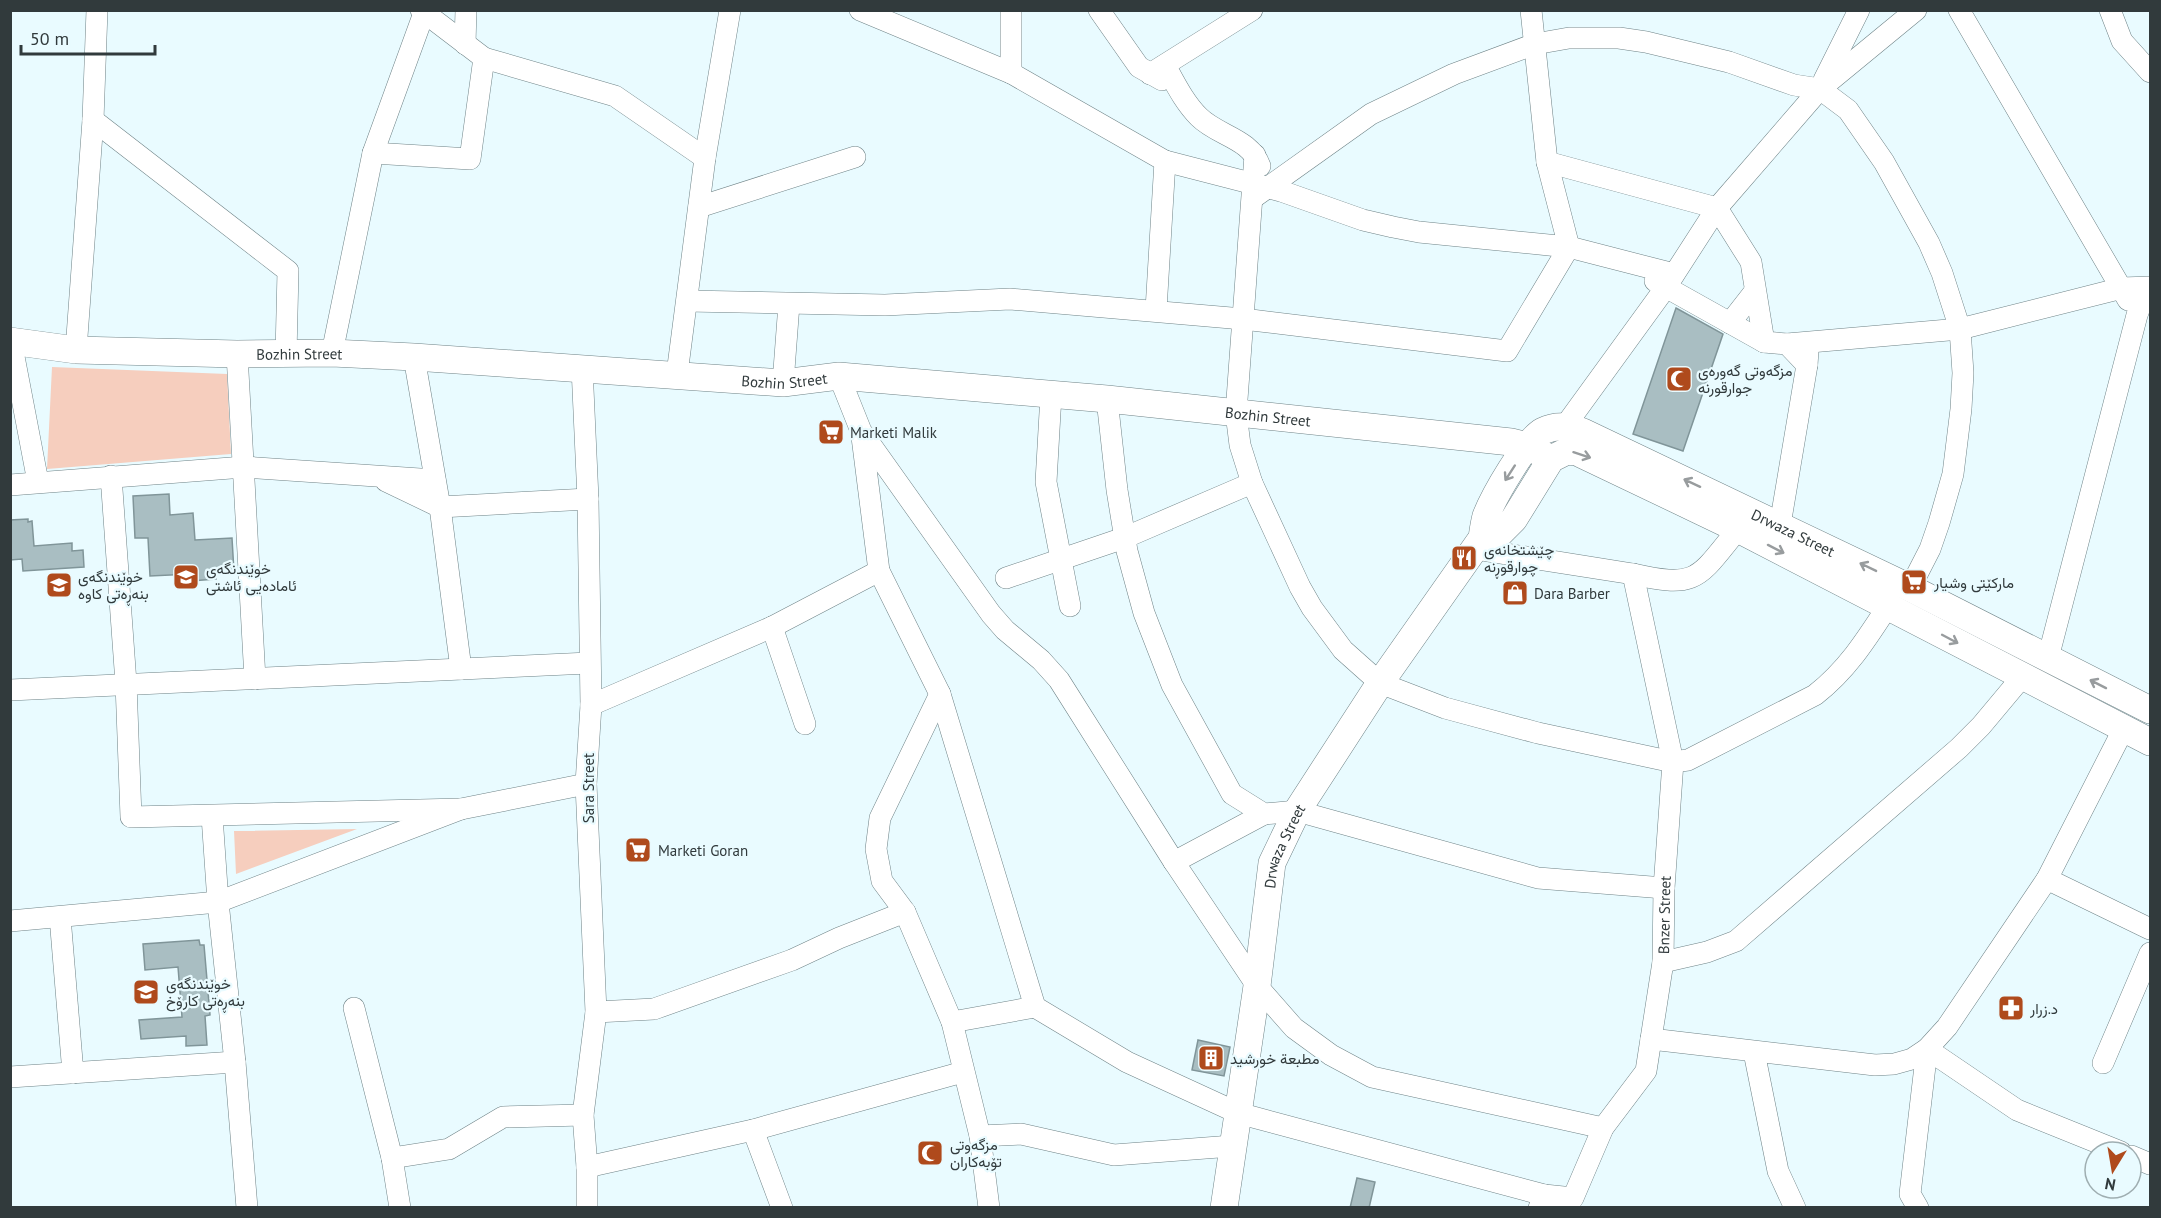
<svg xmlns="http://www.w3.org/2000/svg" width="2161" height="1218" viewBox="0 0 2161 1218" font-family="'PT Sans',Vazirmatn,sans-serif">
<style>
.green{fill:#f6cebe}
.building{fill:#a9bec2;stroke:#809599;stroke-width:1.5}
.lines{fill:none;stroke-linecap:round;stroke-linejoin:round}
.minor-casing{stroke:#6f8387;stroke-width:22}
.tertiary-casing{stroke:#6f8387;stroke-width:28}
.minor{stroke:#fff;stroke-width:21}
.tertiary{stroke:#fff;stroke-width:27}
.oneway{stroke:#989c9e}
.labels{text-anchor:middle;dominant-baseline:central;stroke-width:4.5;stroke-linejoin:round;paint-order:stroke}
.street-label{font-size:15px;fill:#313a3c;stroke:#e9fbff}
.poi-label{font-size:15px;fill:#313a3c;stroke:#e9fbff;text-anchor:start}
</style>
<rect width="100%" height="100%" fill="#e9fbff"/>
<path class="green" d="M52 367 227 374 231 454 47 469Z
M357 829 236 874 234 831Z"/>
<path class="building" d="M1676 308 1723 334 1683 451 1633 434Z
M169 494 170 515 193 513 195 540 232 538 234 572 216 573V579L191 581V574L150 576 148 538H135L133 496Z
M28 519V522L32 521 34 546 72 543V551L83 550 84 567 23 571 22 559 10 560V520Z
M199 940 200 945H204L210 1015 205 1016 207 1045 186 1046V1036L141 1039 139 1020 182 1017 178 967 145 970 143 944Z
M1198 1040 1230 1047 1224 1076 1192 1070Z
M1357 1178 1375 1182 1369 1208H1350Z"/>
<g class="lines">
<defs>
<g id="minor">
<path d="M421 10 484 58 615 96 705 158"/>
<path d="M860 10 1011 73 1165 161 1281 191 1363 220 1393 227 1419 232 1569 247 1674 274"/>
<path d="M1011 10V73"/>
<path d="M1099 10 1139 67 1162 80"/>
<path d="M1531 10 1547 162 1717 208 1751 262 1764 342 1787 344 1807 365"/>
<path d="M1959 10 2128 300"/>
<path d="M2110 10 2122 41 2150 72"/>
<path d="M465 44 466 10"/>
<path d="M1165 65C1175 83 1184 102 1199 117 1218 136 1250 138 1260 166"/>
<path d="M1150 74 1252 10"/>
<path d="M1824 80 1859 10"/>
<path d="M93 120 288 271 286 354"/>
<path d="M373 153 470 159 484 58"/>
<path d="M1255 155 1236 413 1240 445 1252 483 1300 587 1312 608 1343 650 1380 683 1445 708 1538 733 1673 762 1688 760 1815 695C1847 670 1866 640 1888 606"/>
<path d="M1253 198 1371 114 1454 74 1535 44 1569 38H1619L1646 42 1729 62 1794 85 1820 89 1848 110 1884 162 1929 243 1942 273 1960 329 1963 373 1961 409 1953 474 1939 523 1930 549 1910 588"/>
<path d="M699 207 855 157"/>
<path d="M1655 281 1764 342"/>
<path d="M687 301 885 305 1010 299 1243 319 1507 351 1569 247 1547 162"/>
<path d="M1156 310 1165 161"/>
<path d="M1730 323 1755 291"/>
<path d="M11 341 38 482"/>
<path d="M1787 344 1960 329 2122 288 2150 287"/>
<path d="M76 350 93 120 97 10"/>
<path d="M332 353 373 153 424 13"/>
<path d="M237 354 255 679"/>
<path d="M414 357 440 507 461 669"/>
<path d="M582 367 588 499 591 705 586 784 596 1012 583 1115 587 1167V1208"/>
<path d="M677 374 705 158 730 10"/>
<path d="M839 376 861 431 991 614 1005 630 1041 660 1059 680 1174 862 1257 986 1294 1028 1331 1055 1372 1077 1603 1128"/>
<path d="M783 383 789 304"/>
<path d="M1051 395 1046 482 1070 606"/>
<path d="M1107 399 1117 490 1127 551 1144 613 1172 685 1232 794 1264 814 1297 811 1538 878 1664 888"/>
<path d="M1565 426 1666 287 1717 208 1820 89 1916 10"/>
<path d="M862 437 879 571 940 694 1035 1007"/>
<path d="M111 476 126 683 131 817 461 809"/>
<path d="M386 481 440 507 588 499"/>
<path d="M10 485 244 467 435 480"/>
<path d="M1780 525 1807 365 1808 351"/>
<path d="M1475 549 1633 574C1698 589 1698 578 1738 529"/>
<path d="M1006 578 1124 538 1252 483"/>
<path d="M772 627 805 724"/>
<path d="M2048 658 2137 315 2147 288"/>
<path d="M10 690 589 663"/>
<path d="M940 694 880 818 876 849 882 881 905 912 952 1022 980 1136 989 1208"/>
<path d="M591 705 772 627 879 571"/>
<path d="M212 816 218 902 461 809 586 784"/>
<path d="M1174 862 1264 814"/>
<path d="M2047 879 2150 929"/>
<path d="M60 917 73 1073"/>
<path d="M10 921 218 902 235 1062 247 1208"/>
<path d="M1663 962 1707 952 1736 941 1959 748 1981 726 2022 677"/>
<path d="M354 1008 392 1158 400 1208"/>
<path d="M596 1012 654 1009 792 960 839 938 905 912"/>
<path d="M952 1022 1035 1007 1127 1062 1238 1113 1544 1195"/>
<path d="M1651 1039 1875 1065 1894 1064 1912 1059 1927 1049 1947 1027 2047 879 2124 728"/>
<path d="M1754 1052 1778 1171 1795 1208"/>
<path d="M2103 1063 2150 953"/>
<path d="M10 1077 235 1062"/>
<path d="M753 1130 782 1208"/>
<path d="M980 1136 1021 1134 1114 1155 1232 1146"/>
<path d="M2131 1156 2150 1164"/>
<path d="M392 1158 449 1149 503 1117 583 1115"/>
<path d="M587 1167 753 1130 963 1072"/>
<path id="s1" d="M1539 1208 1544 1195 1573 1198 1603 1128 1646 1071 1663 962 1664 888 1673 762 1633 574"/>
<path d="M1918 1208 1910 1194 1927 1049 2017 1110 2121 1152"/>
</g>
<g id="tertiary">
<path id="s2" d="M10 341 76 350 237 354 332 353 414 357 783 383 839 376 1107 399 1511 442 1528 446 1551 459"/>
<path d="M1482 538 1499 534 1514 519 1551 459 1567 451 1577 452 1738 529 2150 742"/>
<path id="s3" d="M1224 1208 1257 986 1272 863 1297 811 1380 683 1482 538C1483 531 1484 523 1486 516 1494 496 1525 441 1543 431 1557 424 1570 426 1583 432L1910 588 2150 710"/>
</g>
</defs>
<use href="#minor" class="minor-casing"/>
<use href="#tertiary" class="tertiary-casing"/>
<use href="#minor" class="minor"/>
<use href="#tertiary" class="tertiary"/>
</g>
<defs><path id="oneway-shaft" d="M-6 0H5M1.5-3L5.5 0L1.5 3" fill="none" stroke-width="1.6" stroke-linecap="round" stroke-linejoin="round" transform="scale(1.5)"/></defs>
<g class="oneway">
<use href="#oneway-shaft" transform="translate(1582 455) rotate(18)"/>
<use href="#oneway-shaft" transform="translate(1510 473) rotate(123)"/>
<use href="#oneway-shaft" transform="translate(1692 483) rotate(-155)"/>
<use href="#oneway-shaft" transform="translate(1776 549) rotate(27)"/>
<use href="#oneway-shaft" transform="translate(1868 567) rotate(-154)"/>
<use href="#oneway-shaft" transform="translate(1950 639) rotate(28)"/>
<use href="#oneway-shaft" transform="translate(2098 684) rotate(-153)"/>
</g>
<defs>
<symbol id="mosque-square" viewBox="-11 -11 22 22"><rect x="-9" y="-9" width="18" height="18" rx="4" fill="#af4a1c" stroke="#e9fbff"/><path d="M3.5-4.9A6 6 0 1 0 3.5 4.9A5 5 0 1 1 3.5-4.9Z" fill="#fff"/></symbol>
<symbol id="supermarket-square" viewBox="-11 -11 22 22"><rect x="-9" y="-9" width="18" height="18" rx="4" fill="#af4a1c" stroke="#e9fbff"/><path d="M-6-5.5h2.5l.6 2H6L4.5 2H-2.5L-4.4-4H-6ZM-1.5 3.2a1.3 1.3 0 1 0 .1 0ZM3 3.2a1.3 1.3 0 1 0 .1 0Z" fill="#fff"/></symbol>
<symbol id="restaurant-square" viewBox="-11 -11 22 22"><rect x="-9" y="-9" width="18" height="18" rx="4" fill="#af4a1c" stroke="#e9fbff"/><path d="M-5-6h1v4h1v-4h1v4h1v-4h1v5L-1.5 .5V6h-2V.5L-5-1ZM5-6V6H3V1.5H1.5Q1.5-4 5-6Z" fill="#fff"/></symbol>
<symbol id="school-square" viewBox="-11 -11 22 22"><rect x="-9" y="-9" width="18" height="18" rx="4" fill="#af4a1c" stroke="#e9fbff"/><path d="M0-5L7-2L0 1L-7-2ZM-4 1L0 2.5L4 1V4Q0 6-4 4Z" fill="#fff"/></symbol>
<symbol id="shop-square" viewBox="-11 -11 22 22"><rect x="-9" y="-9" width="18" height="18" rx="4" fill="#af4a1c" stroke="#e9fbff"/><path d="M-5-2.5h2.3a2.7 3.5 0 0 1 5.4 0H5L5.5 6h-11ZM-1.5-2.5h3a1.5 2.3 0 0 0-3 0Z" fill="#fff"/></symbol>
<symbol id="pharmacy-square" viewBox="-11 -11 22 22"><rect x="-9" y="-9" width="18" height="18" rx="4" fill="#af4a1c" stroke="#e9fbff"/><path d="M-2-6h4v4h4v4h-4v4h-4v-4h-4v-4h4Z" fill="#fff"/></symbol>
<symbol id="building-square" viewBox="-11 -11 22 22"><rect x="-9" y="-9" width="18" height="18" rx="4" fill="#af4a1c" stroke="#e9fbff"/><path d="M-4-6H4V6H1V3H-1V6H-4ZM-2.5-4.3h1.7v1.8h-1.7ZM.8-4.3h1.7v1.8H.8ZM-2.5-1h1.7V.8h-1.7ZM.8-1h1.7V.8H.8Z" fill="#fff"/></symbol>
</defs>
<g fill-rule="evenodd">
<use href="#mosque-square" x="1664" y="364" width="30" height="30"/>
<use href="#supermarket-square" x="816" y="417" width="30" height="30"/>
<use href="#restaurant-square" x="1449" y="543" width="30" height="30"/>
<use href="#school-square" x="171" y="562" width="30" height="30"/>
<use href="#supermarket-square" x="1899" y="567" width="30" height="30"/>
<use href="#school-square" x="44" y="570" width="30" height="30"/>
<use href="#shop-square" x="1500" y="578" width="30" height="30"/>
<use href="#supermarket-square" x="623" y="835" width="30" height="30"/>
<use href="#school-square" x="131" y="977" width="30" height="30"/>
<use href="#pharmacy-square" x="1996" y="993" width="30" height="30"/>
<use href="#building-square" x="1196" y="1043" width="30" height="30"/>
<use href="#mosque-square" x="915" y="1138" width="30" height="30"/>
</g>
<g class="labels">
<g class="street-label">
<text stroke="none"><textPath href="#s2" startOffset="290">Bozhin Street</textPath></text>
<text stroke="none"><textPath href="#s2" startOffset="776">Bozhin Street</textPath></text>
<text stroke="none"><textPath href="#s2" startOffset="1262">Bozhin Street</textPath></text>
<text stroke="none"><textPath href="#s3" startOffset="1136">Drwaza Street</textPath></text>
<text transform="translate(588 788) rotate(-90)">Sara Street</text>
<text stroke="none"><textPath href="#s3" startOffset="368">Drwaza Street</textPath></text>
<text stroke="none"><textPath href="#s1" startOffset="348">Bnzer Street</textPath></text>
</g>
<g class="poi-label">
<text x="1698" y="370">مزگەوتی گەورەی<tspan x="1698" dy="17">جوارقورنە</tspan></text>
<text x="850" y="432">Marketi Malik</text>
<text x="1484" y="549">چێشتخانەی<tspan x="1484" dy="17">چوارقوڕنە</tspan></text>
<text x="206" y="568">خوێندنگەی<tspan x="206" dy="17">ئامادەیی ئاشتی</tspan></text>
<text x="78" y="576">خوێندنگەی<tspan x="78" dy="17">بنەڕەتی کاوە</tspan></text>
<text x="1934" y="582">مارکێتی وشیار</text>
<text x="1534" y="593">Dara Barber</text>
<text x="658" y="850">Marketi Goran</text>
<text x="166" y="983">خوێندنگەی<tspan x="166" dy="17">بنەڕەتی کارۆخ</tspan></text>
<text x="2030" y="1008">د.زرار</text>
<text x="1230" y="1058">مطبعة خورشيد</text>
<text x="950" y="1144">مزگەوتی<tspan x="950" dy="17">تۆبەکاران</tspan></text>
</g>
</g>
<rect width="2161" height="1218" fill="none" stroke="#313a3c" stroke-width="24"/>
<g transform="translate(2113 1170) rotate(191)"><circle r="28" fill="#e9fbff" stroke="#9faeb1" stroke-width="1.5"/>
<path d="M0-4.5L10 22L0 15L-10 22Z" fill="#af4a1c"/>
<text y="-9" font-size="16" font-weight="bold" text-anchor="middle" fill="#313a3c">N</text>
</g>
<path d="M21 45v9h134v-9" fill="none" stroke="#313a3c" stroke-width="3"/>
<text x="30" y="45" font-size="18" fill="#313a3c" stroke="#e9fbff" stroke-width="4.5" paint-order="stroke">50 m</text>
</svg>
